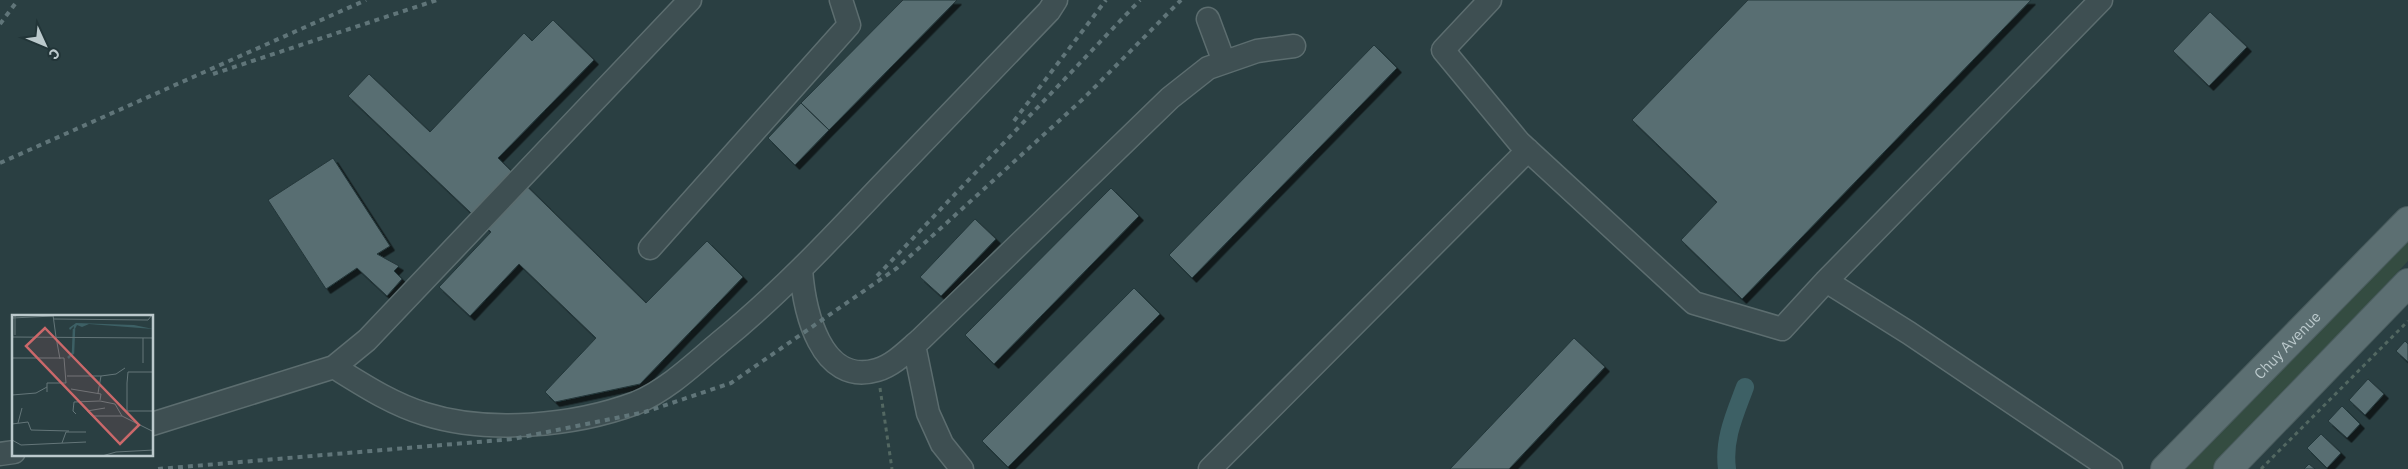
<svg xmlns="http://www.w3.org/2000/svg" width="2408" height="469" viewBox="0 0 2408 469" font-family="'IBM Plex Sans',sans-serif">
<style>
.green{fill:#344c41}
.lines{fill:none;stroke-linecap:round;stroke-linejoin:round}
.canal{stroke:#3d6065;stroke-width:18}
.building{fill:#586e72;stroke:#24373a;filter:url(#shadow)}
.minor-casing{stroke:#5c6d6f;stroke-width:25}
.major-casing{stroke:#4a5c5e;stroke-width:30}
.path{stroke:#536862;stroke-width:3;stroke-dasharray:4 4;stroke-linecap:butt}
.minor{stroke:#3e4f52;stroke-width:22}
.major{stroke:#5c6f72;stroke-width:28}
.rail{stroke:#607579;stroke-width:4;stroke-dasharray:5 5;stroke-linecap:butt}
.labels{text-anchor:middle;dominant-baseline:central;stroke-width:5;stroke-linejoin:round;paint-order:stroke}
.street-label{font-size:15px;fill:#bbc9cc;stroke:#223538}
.inset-river{fill:none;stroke:#3d6065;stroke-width:2.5}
.inset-road{fill:none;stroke:#647679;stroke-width:1}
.view{fill:#cb686a;fill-opacity:0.15;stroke:#cb686a;stroke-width:2.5}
.inset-edge{fill:none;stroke:#bbc9cc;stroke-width:2.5}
</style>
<defs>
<filter id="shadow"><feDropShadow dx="4.5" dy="4.5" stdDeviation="0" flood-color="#0009"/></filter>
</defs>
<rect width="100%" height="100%" fill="#2a3f42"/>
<path class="green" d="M2408 230V261L2213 469H2186Z"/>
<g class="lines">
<path class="canal" d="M1727 469C1723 439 1735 414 1745 387"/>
</g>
<path class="building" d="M903 0H957L829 130 801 103Z
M1748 0H2031L1742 299 1681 240 1717 202 1632 120Z
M2210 12 2247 47 2209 86 2173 51Z
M553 20 594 60 498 158 646 303 707 241 743 277 640 384 555 402 545 392 596 338 519 264 470 316 439 287 491 232 348 96 369 74 430 132 524 33 532 41Z
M1374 45 1397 68 1192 278 1169 255Z
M801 103 829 130 795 165 768 138Z
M333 158 390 246 377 254 399 266 394 271 402 279 387 296 357 268 326 289 268 200Z
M1111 188 1139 216 994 364 965 335Z
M975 219 996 239 941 296 920 277Z
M1134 288 1160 314 1008 467 982 441Z
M1574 338 1605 367 1509 469H1450Z
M2405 341 2408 344V362L2396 351Z
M2368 379 2384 394 2365 415 2349 400Z
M2342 406 2360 424 2347 438 2328 421Z
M2321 434 2341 453 2327 468 2307 448Z
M2309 464 2315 469H2304Z"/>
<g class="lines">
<defs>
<path id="minor" d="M1490 0 1443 50 1519 142 1694 303 1782 329 1826 281 2101 0
M1208 19 1224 62
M650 248 849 25 841 0
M801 269C804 309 820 387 877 370 894 365 908 350 921 339L1170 98 1208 68 1257 51 1294 46
M1826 281 1909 333 2111 469
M914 345 928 413 942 444 962 469
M334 367C363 385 392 404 425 414 488 434 574 426 636 403 667 390 693 365 719 343 777 296 828 242 879 188 936 129 993 70 1049 11L1056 0
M152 424 334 367 367 340 690 0
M0 454 14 452
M1210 469 1528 150"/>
<g id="major">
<path id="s1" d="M2165 469 2408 221"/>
<path d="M2228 469 2408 283"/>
</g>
</defs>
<use href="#minor" class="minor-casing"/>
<use href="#major" class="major-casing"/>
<path class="path" d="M880 388 892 469
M2261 469 2408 321"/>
<use href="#minor" class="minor"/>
<use href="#major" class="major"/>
<path class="rail" d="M0 24 18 0
M213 74 437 0
M1014 121 1106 0
M0 163 366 0
M877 276 1140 0
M158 469 513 439 645 412 731 383 897 268 1083 99 1181 0"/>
</g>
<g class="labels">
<g class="street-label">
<text stroke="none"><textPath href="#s1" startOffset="174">Chuy Avenue</textPath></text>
</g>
</g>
<g transform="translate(12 315)">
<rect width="141" height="141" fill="#2a3f42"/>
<path d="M64 8 122 10 141 14 77 9 70 12 65 10 61 18 62 11 58 15 57 13Z" fill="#3d6065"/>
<path class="inset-river" d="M56 43 61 38 62 14"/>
<path class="inset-road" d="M3 0V20M41 0 44 22M0 3 41 1M42 4 136 5 140 0M0 22 142 23M44 22 48 44M0 43H52L54 68H35V77M131 48V23M142 57H116L115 68V96H142M55 61H89M59 74 89 79 88 85M86 78 89 61 104 59 113 53M0 80 24 78 35 72M93 93 75 96 80 101H110L142 117M64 99 61 96 62 87 88 86 103 89 110 101M6 108 10 93M0 109 16 107 19 115 57 116M0 125 9 130 74 127M50 128 54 117H74M90 141 104 137 142 135"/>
<path class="view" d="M33 13 127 110 108 129 14 31Z"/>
<rect width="141" height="141" class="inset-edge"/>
</g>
<g transform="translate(45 45) rotate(134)" stroke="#223538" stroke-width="4" paint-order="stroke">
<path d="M0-4L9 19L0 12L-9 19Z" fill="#bbc9cc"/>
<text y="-8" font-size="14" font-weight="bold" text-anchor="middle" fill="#bbc9cc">С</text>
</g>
</svg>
